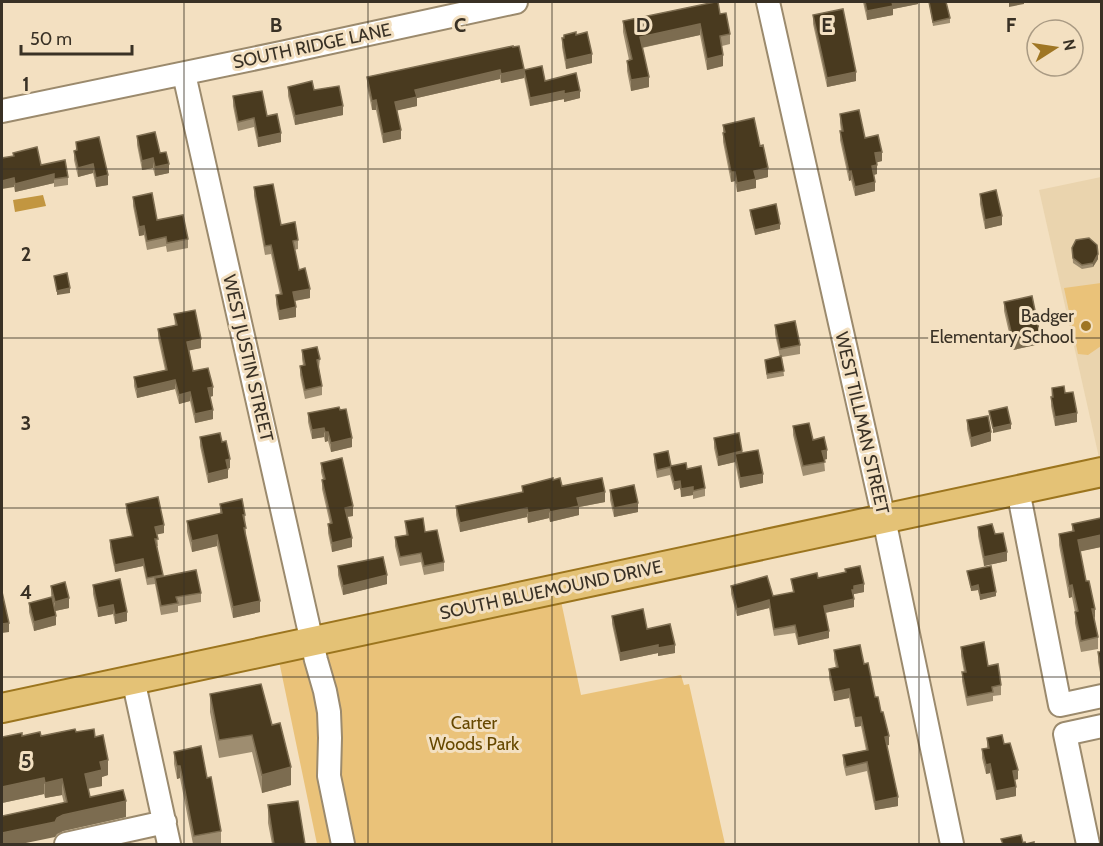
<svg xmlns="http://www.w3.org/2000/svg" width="1103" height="846" viewBox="0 0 1103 846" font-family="Cabin,sans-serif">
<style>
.built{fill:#ead4ae}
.green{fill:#eac279}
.water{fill:#c29640}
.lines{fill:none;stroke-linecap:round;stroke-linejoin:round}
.minor-casing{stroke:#9b8a6d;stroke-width:26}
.major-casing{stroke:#9c751e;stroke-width:32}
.minor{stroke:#fff;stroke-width:22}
.major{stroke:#e4c276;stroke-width:28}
.wall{fill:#9e8d70}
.shaded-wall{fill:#7c6c50}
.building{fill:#493a1f;stroke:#7c6c50;stroke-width:1.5}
.grid{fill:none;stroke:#393125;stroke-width:1.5;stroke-opacity:0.55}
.poi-dot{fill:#9f7624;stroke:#f3e0c1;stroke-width:2}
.labels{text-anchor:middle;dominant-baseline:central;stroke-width:6;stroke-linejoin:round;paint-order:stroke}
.street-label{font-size:18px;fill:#393125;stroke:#f3e0c1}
.poi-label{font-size:18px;fill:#393125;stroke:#f3e0c1;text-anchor:end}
.park-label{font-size:18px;fill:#664800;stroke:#f3e0c1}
.grid-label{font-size:20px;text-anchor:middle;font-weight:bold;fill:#393125;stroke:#f3e0c1;stroke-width:6;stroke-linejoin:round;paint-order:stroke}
</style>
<rect width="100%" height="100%" fill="#f3e0c1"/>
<path class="built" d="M1101 177V462H1100L1039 190Z"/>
<path class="green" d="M1101 283V346L1088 355 1078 354 1064 288Z
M561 601 581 695 681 675 684 685 689 684 725 844H317L279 661Z"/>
<path class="water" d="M43 195 46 206 15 212 13 200Z"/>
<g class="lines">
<defs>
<path id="minor" d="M768 2 884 519 952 844
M184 74 316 660 325 691 329 712 330 738 329 776 343 844
M2 111 281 53 516 2
M1018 490 1060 705 1102 696
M133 679 169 844
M66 844 165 822
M1088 844 1065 734 1102 726"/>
<path id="major" d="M2 708 1102 472"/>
</defs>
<use href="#minor" class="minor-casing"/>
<use href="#major" class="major-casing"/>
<use href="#minor" class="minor"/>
<use href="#major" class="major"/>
</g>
<path class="wall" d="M863 2H918V4L893 9V15L867 20Z
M929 2 950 18V23L933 26Z
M720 14 730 34V44L722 46 723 66 707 70 700 35 642 48 649 87 631 91 627 71V61L629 60 623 32V21Z
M813 15 856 81 827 87 813 24Z
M576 35 592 63 566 69 562 47V38Z
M513 46 524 78 501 83 500 79 417 98V106L397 110 401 139 383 143 376 110H372L367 86V77Z
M524 70 545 81 580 98 564 102V99L530 106 524 77Z
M288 87 314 90 343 115 295 125 288 96Z
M233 96 267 116 281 142 258 147 254 127 238 131 233 106Z
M840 114 865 138 882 161 876 162 877 174 874 175 875 191 855 196 851 180 849 181 840 140V131H841L840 123Z
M723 125 760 146 768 177 756 180V188L737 192 735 181 731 182 723 142Z
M137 136 160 153 169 173 155 176 153 168 142 170 137 145Z
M76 142 108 185 96 187 93 173 78 177 74 160V151H76Z
M2 158 41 165 68 177V185L54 187V183L15 192 14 187Z
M254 187 281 225 298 240V249L294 250 299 270 310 298 295 301 296 317 279 320 276 304V295H280L271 254 265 255 254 196Z
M980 194 1002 225 985 229 980 204Z
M133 197 157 220 188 239V248L167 252 166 246 147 250 144 235 139 236 133 206Z
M750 210 780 229 755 235 750 214Z
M1072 248 1098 259 1093 267 1082 269 1073 263Z
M1004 302 1040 344 1013 350 1004 311Z
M174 314 201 348 189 350 193 371 213 396 210 397 213 419 195 423 190 401 179 404 175 389 137 398 134 386V377L165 370 158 338V329L175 326Z
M775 325 800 345V354L782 357 784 376 767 379 765 360 780 357 775 334Z
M302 350 320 359 319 368 322 386V395L305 399 300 375V366L303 365 302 359Z
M1052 388 1065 393 1077 422 1055 426 1051 406Z
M308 413 352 447 331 452 328 441 325 442 324 437 312 439 308 422Z
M967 420 991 441 971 447 967 429Z
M793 426 813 440 827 459 824 460 825 471 803 476 793 435Z
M200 437 222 442 230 468H228V478L208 483 200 446Z
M714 438 742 453 763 483 740 488 735 462 718 466 714 448Z
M654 454 671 466 687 469 705 488V496L693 499V495L681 497 680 488 674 490 670 475 657 478 654 462Z
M321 463 353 516 347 517 352 547 332 552 328 533V524H330L322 489V480H323L321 472Z
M553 480 562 486 605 502 579 507V515L550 522 549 518 528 523 527 517 460 532 456 515V506L522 493V486Z
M610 490 638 512 614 517 610 500Z
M126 504 164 533 157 534 158 546H157L163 577 201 593V602L178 606V612L161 615 155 584 147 585 143 566 115 572 110 548V540L132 536 126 512Z
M220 504 245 515 246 536 260 612 233 618 217 546 192 552 187 532V521L220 514Z
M405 521 425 532 444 562V571L424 575 421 562 400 566 395 546V537L406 535Z
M1072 524 1101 547 1080 551 1098 637V649L1081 652 1075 623V612L1072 597 1069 598 1059 545V534L1072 531Z
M978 527 995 534 1007 561 984 566 978 536Z
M338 566 387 584 343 595 338 575Z
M845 569 864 592 854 594V607L825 613 829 638 798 645 795 633 774 636 769 608 737 616 731 594V586L773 596 793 592 791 579 818 578 845 572Z
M967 571 996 596 980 600 978 590 971 591Z
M93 585 127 621 115 624 113 614 98 617 93 594Z
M51 586 69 608 55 611 51 595Z
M29 603 56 625 34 631 29 612Z
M612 616 647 629 675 653 658 656V653L620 661 612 624Z
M961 647 988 666 1001 685V695L993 696V701L967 706 962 681V672H964L961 656Z
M834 650 864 664 875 697 889 745H887L898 806 875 810 867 771 846 776 843 763V755L866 750 861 726 855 727 849 698 834 701 829 678V669L836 668 834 659Z
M1098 652H1101V678L1098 662Z
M210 694 272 725 291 785 262 793 252 752 219 758 210 712Z
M76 732 95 737 108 775 102 777V786L88 789 90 797 126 817 63 831 57 834 55 837 64 803 62 795 45 798 44 794 2 803V737L22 736H41Z
M987 738 1004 744 1018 779 1015 780 1016 796 996 800 990 773 986 774 982 758V749L987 748Z
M174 752 221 831V843L215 844H193L180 778 177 779 174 764Z
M268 805 305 844H272L268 823Z"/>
<path class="shaded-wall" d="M891 2H918V4L893 9V15L867 20V11Z
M1009 2H1024V4L1009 7Z
M700 24V35L640 48V37Z
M592 54V63L566 69V60Z
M723 55V66L707 70V59Z
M524 69V78L501 83V74Z
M500 70V79L417 98V106L395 111V102L415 90Z
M856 72V81L827 87V78Z
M649 77V87L631 91V80Z
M564 91V99L530 106V98Z
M580 91V98L564 102V94Z
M376 100V110H372V101Z
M343 106V115L295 125V116Z
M401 130V139L383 143V134Z
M281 133V142L258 147V138Z
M882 152V161L875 163V153Z
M153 158V168L142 170V161Z
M93 164V173L78 177V168Z
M169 164V173L155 176V167Z
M877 165V174L872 175V166Z
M768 168V177L756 180V188L737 192V183L754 171Z
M851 171V180L849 181V172Z
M731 172H735V181L731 182Z
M54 174V183L15 192V184Z
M108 175V185L96 187V178Z
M14 178V187L2 189V181Z
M875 182V191L855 196V187Z
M1002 216V225L985 229V220Z
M780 224V229L755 235V230Z
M144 226V235L139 236V227Z
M1098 254V259L1093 267V263Z
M70 288V293L57 295V291Z
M310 289V298L293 301V292Z
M296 307V317L279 320V311Z
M1040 335V344L1013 350V340Z
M201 339V348L187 351V342Z
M175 380V389L137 398V389Z
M213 387V396L208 397V388Z
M190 392V401L179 404V395Z
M213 410V419L195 423V414Z
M1077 413V422L1055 426V417Z
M1011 424V429L993 433V428Z
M324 428V437L312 439V430Z
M325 432H328V441L325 442Z
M991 432V441L971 447V438Z
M352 438V447L331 452V443Z
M827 450V459L822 460V451Z
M742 451V460L735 454V462L718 466V457Z
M230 459V468L226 469V460Z
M228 469V478L208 483V474Z
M763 474V483L740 488V478Z
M680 481V488L674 490V482Z
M693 487V495L681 497V489Z
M605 492V502L579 507V515L550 522V512L577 498Z
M638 503V512L614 517V508Z
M353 506V516L345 517V508Z
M527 508V517L460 532V523Z
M549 509V518L528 523V513Z
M164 525V533L155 535V527Z
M217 535V546L192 552V541Z
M1101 535V547L1078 552V540Z
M352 538V547L332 552V543Z
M1007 552V561L984 566V557Z
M143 559V566L115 572V565Z
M387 575V584L343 595V586Z
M864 584V592L854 594V597L852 598V590L854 586Z
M978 585V590L971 591V587Z
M1072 585V597L1069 598V586Z
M996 592V596L980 600V595Z
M69 598V608L55 611V602Z
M854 599V607L824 613V606Z
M769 600V608L737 616V609Z
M260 601V612L233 618V607Z
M113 605V614L98 617V608Z
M1092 609H1095V620Z
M127 612V621L115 624V615Z
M56 616V625L34 631V622Z
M9 623V632L2 633V624Z
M829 631V638L798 645V638Z
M658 645V653L620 661V653Z
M675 645V653L658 656V648Z
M849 689V698L834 701V692Z
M861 717V726L855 727V718Z
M889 736V745L885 746V737Z
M108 760V775L102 777V786L85 789V774L100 762Z
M990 764V773L986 774V765Z
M177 766H180V778L177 779Z
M291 767V785L262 793V775Z
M1018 770V779L1013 780V771Z
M44 778V794L2 803V787Z
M62 779V795L45 798V783Z
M1016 787V796L996 800V791Z
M898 797V806L875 810V802Z
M126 801V817L63 831 57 834 55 837 21 844H2V833L57 818 63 815Z"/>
<path class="building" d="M715 2H718L720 14 726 13 730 34 720 36 723 55 707 59 700 24 640 37 649 77 631 80 627 61 632 59 623 21Z
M865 2H892L893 6 867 11Z
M929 2H946L950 18 933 22Z
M843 9 856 72 827 78 813 15Z
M576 32V35L587 32 592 54 566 60 562 38H564V35Z
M513 46V47L519 46 524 69 501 74 500 70 415 90 417 97 395 102 401 130 383 134 376 100 372 101 367 77Z
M542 66 545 81 576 73 580 91 564 94V91L530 98 524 70Z
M312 81 314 90 339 86 343 106 295 116 288 87Z
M262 91 267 116 277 114 281 133 258 138 254 118 238 122 233 96Z
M859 110 865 138 878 135 882 152 875 153 877 165 872 166 875 182 855 187 851 171 849 172 840 131H843L840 114Z
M754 118 760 146 763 145 768 168 754 171 756 179 737 183 735 172H731L723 133 725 132 723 125Z
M155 132 160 153 166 152 169 164 155 167 153 158 142 161 137 136Z
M99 137 108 175 96 178 93 164 78 168 74 151 77 150 76 142Z
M37 147 41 165 65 160 68 177 54 179V174L15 184 14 178 2 181V158L14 156 13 153Z
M273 184 281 225 295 222 298 240 293 241 299 270 305 268 310 289 293 292 296 307 279 311 276 295 282 294 271 245 265 246 254 187Z
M996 190 1002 216 985 220 980 194Z
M152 193 157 220 183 215 188 239 167 243 166 237 147 241 144 226 139 227 133 197Z
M776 204 780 224 755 230 750 210Z
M1089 238 1097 245 1098 254 1093 263 1082 265 1073 258 1072 248 1076 240Z
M67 273 70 288 57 291 54 276Z
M1032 296 1040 335 1013 340 1004 302Z
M195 310 201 339 187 342 193 371 208 368 213 387 208 388 213 410 195 414 190 392 179 395 175 380 137 389 134 377 167 370 158 329 177 325 174 314Z
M795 321 800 345 780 349 775 325Z
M317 347 320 359 317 360 322 386 305 390 300 366 305 365 302 350Z
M781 356 784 371 767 374 765 360Z
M1064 386 1065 393 1073 392 1077 413 1055 417 1051 397H1053L1052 388Z
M339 407 340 410 346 409 352 438 331 443 328 432H325L324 428 312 430 308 413Z
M1007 407 1011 424 993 428 989 411Z
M988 416 991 432 971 438 967 420Z
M809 423 813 440 824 437 827 450 822 451 825 462 803 466 793 426Z
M220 433 222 442 226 441 230 459 226 460 228 469 208 474 200 437Z
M739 433 742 451 718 457 714 438Z
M758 450 763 474 740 478 735 454Z
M668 451 671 466 686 463 687 469 701 466 705 488 693 491V487L681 489 680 481 674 482 670 467 657 470 654 454Z
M342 458 353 506 345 508 352 538 332 543 328 524 332 523 322 480 325 479 321 463Z
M553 478V480L560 478 562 486 602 478 605 492 577 498 579 506 550 512 549 509 528 513 527 508 460 523 456 506 523 492 522 486Z
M634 485 638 503 614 508 610 490Z
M158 497 164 525 155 527 158 539H155L163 575 147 578 143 559 115 565 110 540 133 536 126 504Z
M242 499 245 515H243L246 528H244L260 601 233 607 217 535 192 541 187 521 222 513 220 504Z
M423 518 425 532 437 530 444 562 424 566 421 553 400 557 395 537 408 535 405 521Z
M1101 518V535L1078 540 1086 581H1089L1095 609H1092L1098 637 1081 641 1075 612 1078 611 1072 585 1069 586 1059 534 1074 531 1072 524Z
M992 524 995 534 1003 533 1007 552 984 557 978 527Z
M383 557 387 575 343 586 338 566Z
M860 566 864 584 854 586V590H852L854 599 824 606 829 631 798 638 795 625 774 629 769 600 737 609 731 586 767 576 773 596 794 592 791 579 817 573 818 578 846 572 845 569Z
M991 566 996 592 980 595 978 585 971 587 967 571Z
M196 570 201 593 176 597 178 603 161 606 155 578Z
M120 579 127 612 115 615 113 605 98 608 93 585Z
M65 582 69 598 55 602 51 586Z
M2 592 9 623 2 624Z
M52 597 56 616 34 622 29 603Z
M643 609 647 629 670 624 675 645 658 648V645L620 653 612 616Z
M984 642 988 666 998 664 1001 685 992 687 993 692 967 697 962 672H966L961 647Z
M860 645 864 664 868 663 875 697H878L881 712H883L889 736 885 737 898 797 875 802 867 762 846 767 843 755 868 750 861 717 855 718 849 689 834 692 829 669 838 667 834 650Z
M1098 652H1101V669Z
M261 684 272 725 280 723 291 767 262 775 252 735 219 740 210 694Z
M75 729 76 732 94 729 95 737 103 735 108 760 100 762 102 770 85 774 90 797 123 790 126 801 63 815 57 818 55 822 2 833V816L67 802 62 779 45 783 44 778 2 787V737L22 733V736L40 732 41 736Z
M1002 735 1004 744 1010 743 1018 770 1013 771 1016 787 996 791 990 764 986 765 982 749 989 748 987 738Z
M201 746 207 778 211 777 221 831 194 836 180 766H177L174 752Z
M298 801 305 844H274L268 805Z
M1021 835 1023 843 1025 842 1026 844 1034 842V844H1003L1001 839Z"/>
<path class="grid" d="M184 2V844M368 2V844M552 2V844M735 2V844M919 2V844M2 169H1102M2 338H1102M2 508H1102M2 677H1102"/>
<circle class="poi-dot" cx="1086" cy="326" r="6"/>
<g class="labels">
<g class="street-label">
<text transform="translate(312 46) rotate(-12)">SOUTH RIDGE LANE</text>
<text transform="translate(248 358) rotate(77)">WEST JUSTIN STREET</text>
<text transform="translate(862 423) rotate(77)">WEST TILLMAN STREET</text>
<text transform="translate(551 590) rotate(-12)">SOUTH BLUEMOUND DRIVE</text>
</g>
<g class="poi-label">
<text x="1074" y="316">Badger<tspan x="1074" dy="21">Elementary School</tspan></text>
</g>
<g class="park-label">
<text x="474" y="723">Carter<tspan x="474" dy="21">Woods Park</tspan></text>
</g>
</g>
<g class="grid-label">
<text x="276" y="32">B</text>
<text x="460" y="32">C</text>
<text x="643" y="32">D</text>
<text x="827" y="32">E</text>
<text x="1011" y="32">F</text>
<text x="26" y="91">1</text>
<text x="26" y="261">2</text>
<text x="26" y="430">3</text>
<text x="26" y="599">4</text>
<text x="26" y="768">5</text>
</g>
<rect width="1103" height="846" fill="none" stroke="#393125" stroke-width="6"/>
<g transform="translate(1055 48) rotate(78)"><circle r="28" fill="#f3e0c1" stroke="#a99a83" stroke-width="1.5"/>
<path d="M0-4.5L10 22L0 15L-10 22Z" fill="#9f7624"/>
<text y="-9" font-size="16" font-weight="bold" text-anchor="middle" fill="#393125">N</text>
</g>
<path d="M21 45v9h111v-9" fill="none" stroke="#393125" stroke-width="3"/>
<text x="30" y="45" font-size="18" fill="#393125" stroke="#f3e0c1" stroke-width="4.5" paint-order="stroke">50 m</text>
</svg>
